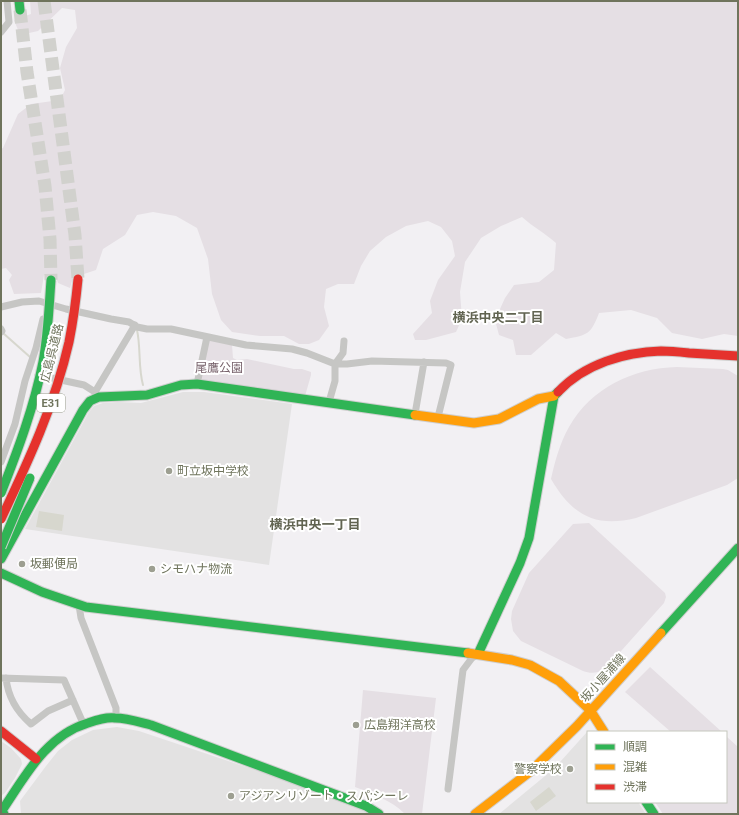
<svg xmlns="http://www.w3.org/2000/svg" width="739" height="815" viewBox="0 0 739 815" font-family="Roboto,'Noto Sans JP',sans-serif">
<style>
.built{fill:#e3e2e2}
.green{fill:#e5dfe4}
.water{fill:#d7d7ce}
.lines{fill:none;stroke-linecap:round;stroke-linejoin:round}
.stream{stroke:#d7d7ce;stroke-width:2}
.highway-tunnel{stroke:#d1d1cd;stroke-width:13;stroke-dasharray:13 6;stroke-linecap:butt}
.fast-casing{stroke:#cfcece;stroke-width:11}
.slow-casing{stroke:#cfcece;stroke-width:11}
.jam-casing{stroke:#cfcece;stroke-width:11}
.street{stroke:#c6c6c4;stroke-width:7}
.fast{stroke:#30b455;stroke-width:9}
.slow{stroke:#ff9f0a;stroke-width:9}
.jam{stroke:#e5322d;stroke-width:9}
.fast-bridge-casing{stroke:#cecece;stroke-width:11;stroke-linecap:butt}
.jam-bridge-casing{stroke:#cecece;stroke-width:11;stroke-linecap:butt}
.fast-bridge{stroke:#30b455;stroke-width:9}
.jam-bridge{stroke:#e5322d;stroke-width:9}
.poi-dot{fill:#9d9f91;stroke:#fff;stroke-width:1.5}
.labels{text-anchor:middle;dominant-baseline:central;stroke-width:4;stroke-linejoin:round;paint-order:stroke}
.shield{fill:#fff;stroke:#9a9e8d;stroke-width:1}
.shield-label{font-size:11px;font-weight:bold;fill:#6f745c}
.street-label{font-size:12px;fill:#6f745c;stroke:#fff}
.park-label{font-size:12px;fill:#77626b;stroke:#fff}
.poi-label{font-size:12px;fill:#6f745c;stroke:#fff;text-anchor:start}
.neighbourhood-label{font-size:13px;font-weight:bold;fill:#616451;stroke:#fff}
</style>
<rect width="100%" height="100%" fill="#f2f0f3"/>
<path class="built" d="M183 392H204L292 404 269 565 25 529 89 412 94 406 103 403 118 402 141 403Z
M117 727 139 731 368 808 378 814H21L20 801 46 766 58 751 72 740 93 730Z
M587 732H588V802H638L646 814H499L545 776 560 762Z
M1 741 11 748 21 759 22 764 15 778 5 793 1 796Z"/>
<path class="green" d="M30 1H738V336L724 334 702 339 672 333 657 318 631 310 599 313C591 334 588 335 566 339L556 333 531 355H516L513 340 499 335 495 320 505 298 514 285 539 282 554 270 556 243C545 233 533 227 522 217L501 226 481 238 465 262 460 292 462 319 456 332 426 340H415L413 334 432 313 430 301 438 280 455 256 452 241 441 227 428 221 406 226 386 237 370 251 361 266 354 284H338L326 289 324 307 329 326 319 340 309 344H299L284 336H260L232 332 221 320 212 294 208 259 197 228 176 216 153 212 137 215 125 235 103 249 96 270 84 274H74L70 288 58 283 55 274 44 275 41 293 14 294 9 280 12 275 6 268 1 269V149L3 148 18 114 31 104 60 100 65 90 60 68 66 47 77 28 75 10 62 8 38 31 20 35 14 20 31 14Z
M209 340 232 345 233 358 237 360 247 359 294 369H302L311 372V375L305 396 200 382Z
M677 367 723 369 728 370 738 376V478L727 485 636 518C595 528 572 515 551 479 555 461 560 443 569 427 591 388 633 368 677 367Z
M589 523 665 593 666 597 664 603 605 669C598 673 591 674 583 671L521 641 513 631 511 619 512 611 529 573 573 524Z
M650 667 722 732H671L625 692Z
M363 690 436 698 422 814H405C391 800 373 794 355 787Z
M726 736 738 747V814H663L655 802H726Z"/>
<path class="water" d="M39 511 64 515 62 531 36 527Z
M549 787 556 796 536 811 530 802Z"/>
<g class="lines">
<path class="stream" d="M137 330C141 348 138 367 143 385
M3 333 30 357"/>
<path class="highway-tunnel" d="M44 1 75 235 78 279
M20 10 27 72 45 186 50 239 51 280"/>
<defs>
<path id="fast" d="M19 1 20 10
M1 559 83 410 90 401 99 397 147 395 181 385 197 384 415 415
M1 573 42 592 86 607 468 653
M661 633 738 548
M478 654 520 563 529 538 554 396 558 392
M646 802 654 814
M1 812C25 777 45 736 88 723 97 720 106 717 115 718 127 718 139 722 151 725L366 806 379 814
M1 812 4 814"/>
<path id="slow" d="M415 415 474 423 499 419 538 399 554 396
M468 653 512 660 530 665 559 681 590 710 604 732
M475 814 531 771 577 726 661 633"/>
<path id="jam" d="M558 392C584 364 625 352 661 351 671 351 680 352 689 353 705 354 722 355 738 356
M1 731 36 759"/>
</defs>
<use href="#fast" class="fast-casing"/>
<use href="#slow" class="slow-casing"/>
<use href="#jam" class="jam-casing"/>
<path class="street" d="M1 32 9 22 7 1
M1 307 22 302 39 301 66 309 111 319 129 322 137 327 147 329H171L246 345 292 349 307 353 335 364H347L372 361 446 363 451 365 438 417
M1 329 2 331 1 332
M38 375 84 385 95 392
M197 384 207 337
M96 398 95 392 135 325
M329 402 335 381V364L343 353 344 341
M415 414 424 362
M1 462 15 424 25 381 36 348 43 319
M79 605 81 618 116 708V718
M1 678 64 680 83 723
M6 678C8 697 17 712 31 724L48 711 73 700
M448 789 463 670 472 658 478 654"/>
<use href="#fast" class="fast"/>
<use href="#slow" class="slow"/>
<use href="#jam" class="jam"/>
<defs>
<path id="fast-bridge" d="M1 493C18 450 34 407 43 362 48 335 49 307 51 280
M1 547 30 478"/>
<path id="jam-bridge" d="M1 519C28 462 55 404 69 342 73 322 76 300 78 279"/>
</defs>
<use href="#fast-bridge" class="fast-bridge-casing"/>
<use href="#jam-bridge" class="jam-bridge-casing"/>
<use href="#fast-bridge" class="fast-bridge"/>
<use href="#jam-bridge" class="jam-bridge"/>
</g>
<g class="poi-dot">
<circle cx="169" cy="471" r="4"/>
<circle cx="22" cy="564" r="4"/>
<circle cx="152" cy="569" r="4"/>
<circle cx="356" cy="725" r="4"/>
<circle cx="570" cy="769" r="4"/>
<circle cx="231" cy="796" r="4"/>
</g>
<g class="labels">
<rect class="shield" x="37" y="394" width="28" height="18" rx="3"/>
<g class="shield-label">
<text x="51" y="403">E31</text>
</g>
<g class="street-label">
<text transform="translate(52 353) rotate(-76)">広島呉道路</text>
<text transform="translate(603 678) rotate(-48)">坂小屋浦線</text>
</g>
<g class="park-label">
<text x="219" y="368">尾鷹公園</text>
</g>
<g class="poi-label">
<text x="177" y="471">町立坂中学校</text>
<text x="30" y="564">坂郵便局</text>
<text x="160" y="569">シモハナ物流</text>
<text x="364" y="725">広島翔洋高校</text>
<text x="562" y="769" text-anchor="end">警察学校</text>
<text x="239" y="796">アジアンリゾート・スパ;シーレ</text>
</g>
<g class="neighbourhood-label">
<text x="498" y="317">横浜中央二丁目</text>
<text x="315" y="524">横浜中央一丁目</text>
</g>
</g>
<rect width="739" height="815" fill="none" stroke="#6f745c" stroke-width="4"/>
<rect x="587" y="731" width="140" height="72" fill="#ffffff" stroke="#c5c7be"/>
<rect x="595" y="744" width="20" height="6" fill="#30b455" stroke="#c5c7be"/>
<text x="623" y="751" font-size="12" fill="#6f745c">順調</text>
<rect x="595" y="764" width="20" height="6" fill="#ff9f0a" stroke="#c5c7be"/>
<text x="623" y="771" font-size="12" fill="#6f745c">混雑</text>
<rect x="595" y="784" width="20" height="6" fill="#e5322d" stroke="#c5c7be"/>
<text x="623" y="791" font-size="12" fill="#6f745c">渋滞</text>
</svg>
